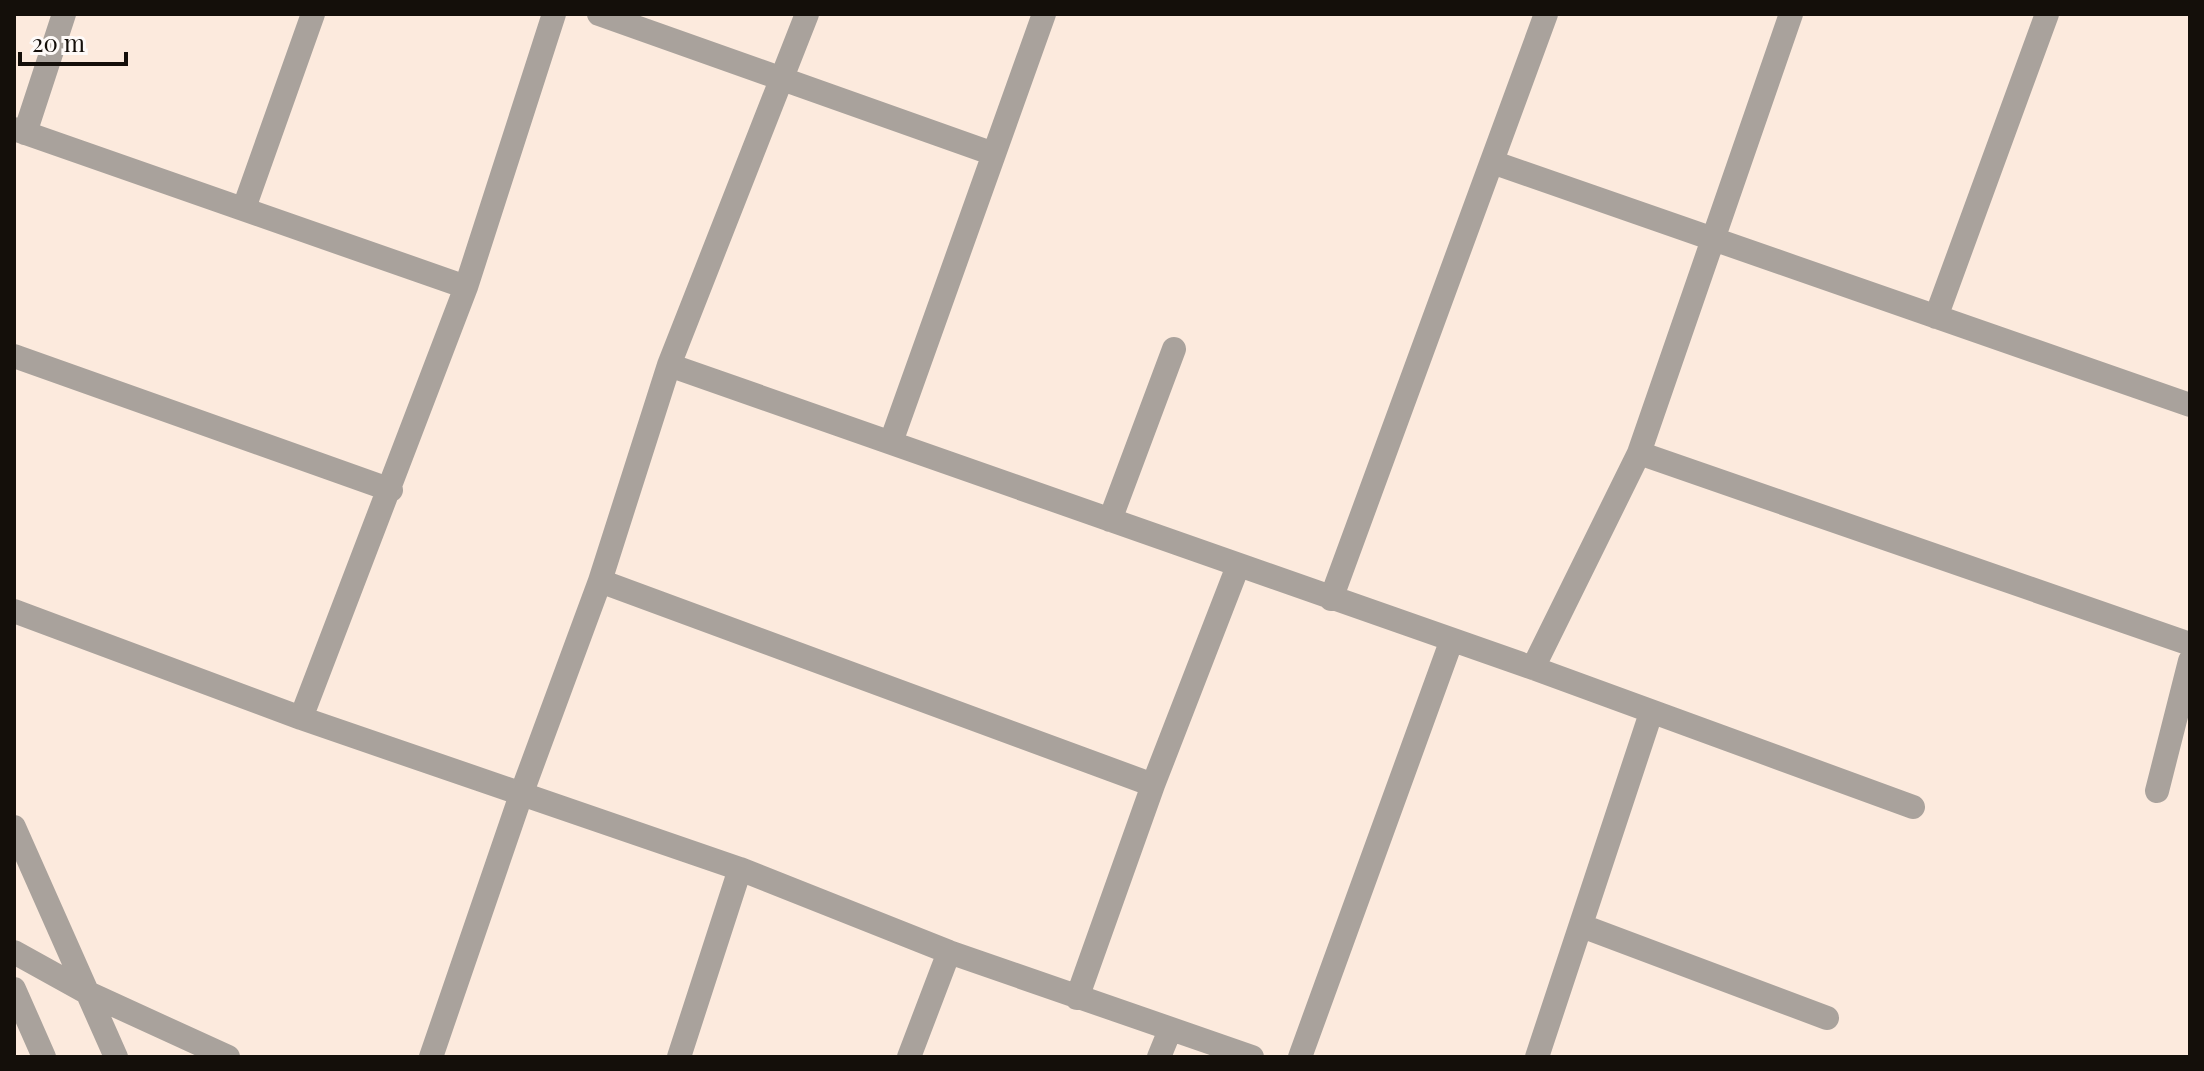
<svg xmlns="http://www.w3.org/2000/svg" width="2204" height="1071" viewBox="0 0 2204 1071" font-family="'Playfair Display',serif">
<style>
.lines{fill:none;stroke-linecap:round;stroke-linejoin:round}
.street{stroke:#a9a29c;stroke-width:24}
</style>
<rect width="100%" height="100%" fill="#fceadd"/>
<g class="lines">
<path class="street" d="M599 14 991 153
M14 129 466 287
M25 133 64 14
M1492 162 2190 405
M244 208 313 14
M1936 317 2047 14
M14 356 391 490
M669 365 1533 668 1913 807
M891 442 1044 14
M1639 453 2190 644
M1110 520 1174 349
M600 581 1153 785
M1331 599 1546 14
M14 611 301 718 740 869 949 952 1252 1057
M1533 668 1639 453 1791 14
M301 718 466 287 554 14
M2157 791 2190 661
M14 827 116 1057
M1582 926 1827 1018
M14 952 88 993 228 1057
M14 989 44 1057
M1077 998 1153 785 1238 566
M431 1057 522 792 600 581 669 365 807 14
M679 1057 740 869
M909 1057 949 952
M1159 1057 1170 1030
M1300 1057 1451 642
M1537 1057 1651 713"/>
</g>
<rect width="2204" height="1071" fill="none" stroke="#140f0a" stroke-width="32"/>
<path d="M20 52v12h106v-12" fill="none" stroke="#140f0a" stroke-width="4"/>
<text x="32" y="52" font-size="24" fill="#140f0a" stroke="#fefaf8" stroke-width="6" paint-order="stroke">20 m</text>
</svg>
